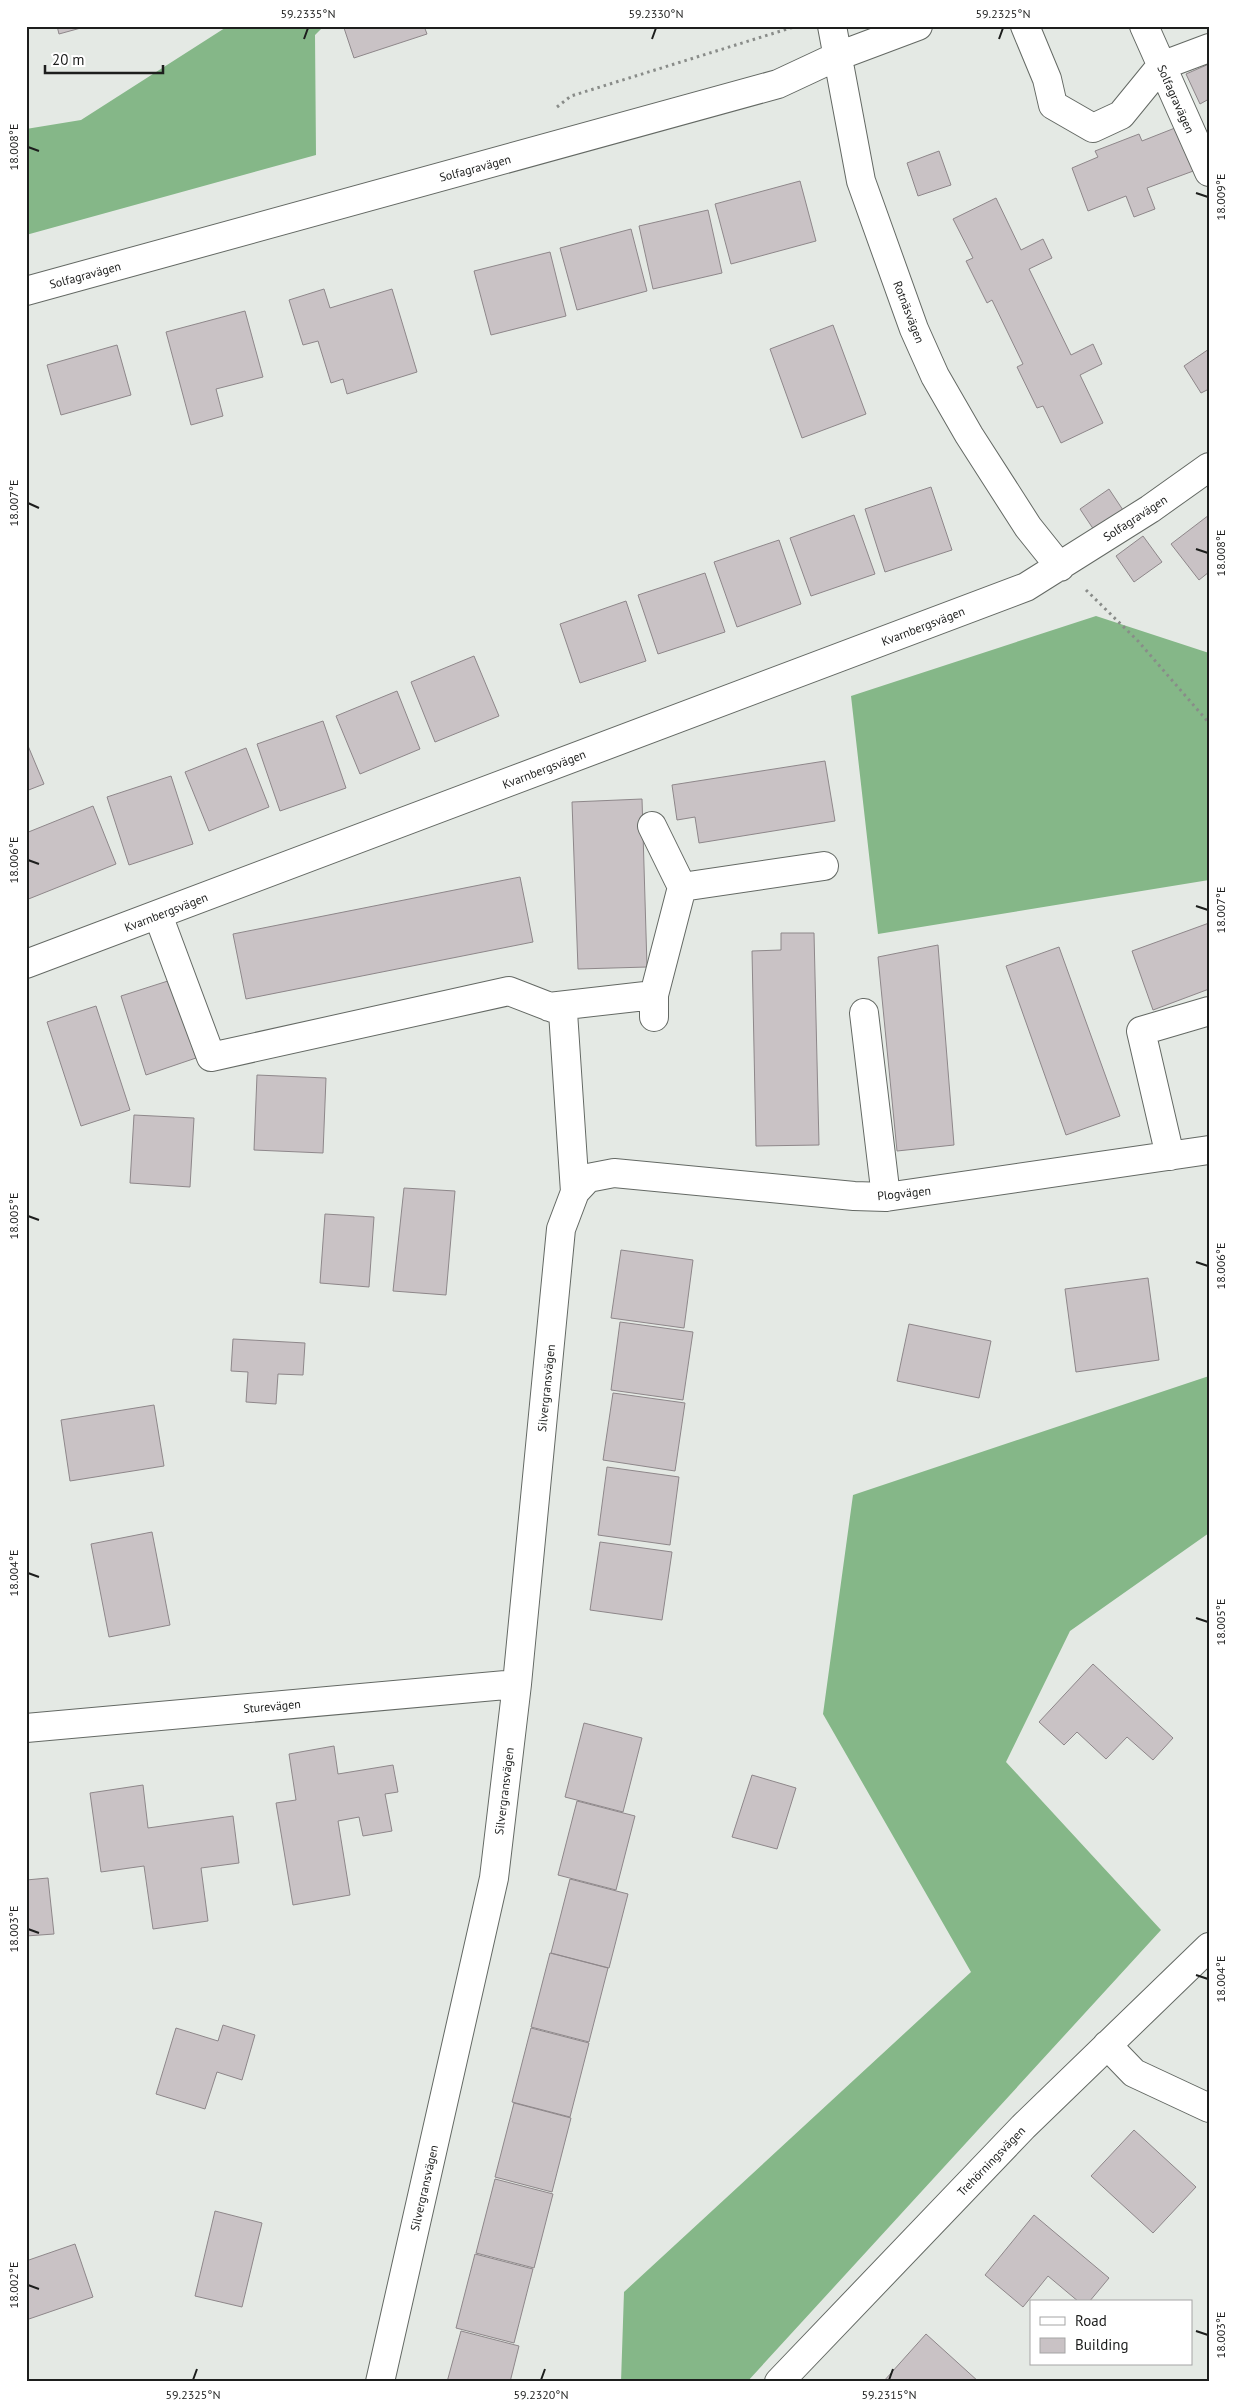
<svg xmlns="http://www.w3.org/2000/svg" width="1235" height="2408" viewBox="0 0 1235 2408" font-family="'PT Sans',sans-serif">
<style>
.forest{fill:#85b788}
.building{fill:#c9c2c5;stroke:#8e878a}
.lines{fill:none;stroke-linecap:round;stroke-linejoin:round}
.minor-casing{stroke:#646964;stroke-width:30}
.path{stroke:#898c89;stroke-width:3;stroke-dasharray:2.5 4;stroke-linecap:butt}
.minor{stroke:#fff;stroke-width:28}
.ticks{fill:none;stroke:#1d1e1d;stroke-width:2}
.labels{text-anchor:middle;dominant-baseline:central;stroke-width:4.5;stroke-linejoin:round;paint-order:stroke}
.street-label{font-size:12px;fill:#1d1e1d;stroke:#fff}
.neatline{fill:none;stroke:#1d1e1d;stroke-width:2}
.ticks-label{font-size:12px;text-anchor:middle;fill:#1d1e1d}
</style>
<rect width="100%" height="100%" fill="#e4e9e4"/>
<path class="forest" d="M228 26H324L315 35 316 155 26 235V129L81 120Z
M1096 616 1209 653V880L878 934 851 696Z
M1209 1376V1533L1070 1631 1006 1762 1161 1930 747 2382H621L624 2292 971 1972 823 1714 853 1495Z"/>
<path class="building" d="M57 26H88L59 34Z
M349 26H424L427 34 354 58 344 28Z
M1209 64V99L1200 104 1186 74Z
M1180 126 1196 170 1147 188 1155 209 1134 217 1126 196 1088 211 1072 168 1098 157 1095 151 1139 134 1142 141Z
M939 151 951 185 918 196 907 163Z
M800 181 816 241 731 264 715 204Z
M996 198 1021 250 1043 239 1052 258 1029 269 1071 355 1093 344 1102 364 1080 375 1103 423 1061 443 1043 406 1037 408 1017 367 1023 364 992 300 987 303 966 261 973 258 953 219Z
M708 210 722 273 653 289 639 226Z
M631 229 647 291 577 310 560 248Z
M550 252 566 316 491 335 474 271Z
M324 289 330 308 392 289 417 372 347 394 343 379 331 383 318 341 303 345 289 300Z
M245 311 263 377 216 389 223 416 191 425 166 332Z
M833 325 866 414 802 438 770 349Z
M117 345 131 395 61 415 47 365Z
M1209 349V389L1201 393 1184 366Z
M931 487 952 550 885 572 865 509Z
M1109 489 1127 516 1098 536 1080 509Z
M854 515 875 574 811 596 790 538Z
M1209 515V572L1199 580 1171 544Z
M1143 536 1162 562 1134 582 1116 556Z
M779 540 801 604 737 627 714 562Z
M705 573 725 632 658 654 638 595Z
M626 601 646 661 580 683 560 624Z
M474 656 499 716 435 742 411 682Z
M397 691 420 749 360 774 336 716Z
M323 721 346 788 280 811 257 744Z
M26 741 44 784 26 791Z
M246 748 269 807 209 831 185 772Z
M825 761 835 821 699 843 695 817 677 820 672 785Z
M171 776 193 844 129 865 107 797Z
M642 799 647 967 578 969 572 802Z
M93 806 116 864 26 900V833Z
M520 877 533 942 246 999 233 934Z
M1209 923V989L1153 1010 1132 951Z
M781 933H814L819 1145 756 1146 752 951 781 950Z
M938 945 954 1145 897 1151 878 957Z
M1059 947 1120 1116 1066 1135 1006 966Z
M171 980 196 1058 146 1075 121 996Z
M96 1006 130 1110 81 1126 47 1022Z
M257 1075 326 1078 323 1153 254 1150Z
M134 1115 194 1118 190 1187 130 1183Z
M404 1188 455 1191 446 1295 393 1291Z
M325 1214 374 1217 369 1287 320 1283Z
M621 1250 693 1260 684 1328 611 1318Z
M1148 1278 1159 1360 1076 1372 1065 1289Z
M620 1322 693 1332 683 1400 611 1390Z
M909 1324 991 1341 979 1398 897 1381Z
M233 1339 305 1343 303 1375 278 1374 276 1404 246 1402 248 1372 231 1371Z
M613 1393 685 1403 675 1471 603 1460Z
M154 1405 164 1466 70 1481 61 1420Z
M607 1467 679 1477 670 1545 598 1535Z
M152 1532 170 1625 109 1637 91 1544Z
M600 1542 672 1552 662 1620 590 1610Z
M1093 1664 1173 1738 1153 1760 1127 1737 1106 1759 1077 1732 1064 1745 1039 1722Z
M584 1723 642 1738 623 1812 565 1797Z
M334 1746 338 1774 393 1765 398 1792 385 1794 392 1831 363 1836 359 1817 338 1821 350 1895 293 1905 276 1803 296 1800 289 1754Z
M752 1775 796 1788 777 1849 732 1837Z
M143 1785 148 1828 233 1816 239 1863 201 1868 208 1921 153 1929 144 1866 101 1872 90 1793Z
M577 1801 635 1816 616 1890 558 1875Z
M48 1878 54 1934 26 1936V1880Z
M570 1879 628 1894 609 1968 551 1953Z
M550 1953 608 1968 589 2042 531 2027Z
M223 2025 255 2035 242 2080 217 2072 205 2109 156 2094 176 2028 218 2041Z
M531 2028 589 2043 570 2117 512 2102Z
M514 2103 571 2118 552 2192 495 2177Z
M1134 2130 1196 2187 1153 2233 1091 2176Z
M495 2179 553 2194 534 2268 476 2253Z
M215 2211 262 2223 242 2307 195 2296Z
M1034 2215 1109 2278 1089 2302H1079L1048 2276 1023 2307 985 2275Z
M75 2244 93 2297 26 2320V2261Z
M475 2254 533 2269 514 2343 456 2328Z
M461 2331 519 2346 510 2382H447Z
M926 2334 979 2382H883Z"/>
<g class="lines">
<defs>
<path id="minor" d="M832 26 861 181 914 329 935 376 969 435 1028 527 1060 567
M1025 26 1047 79 1053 105 1093 128 1121 115 1161 66 1209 48
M1144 26 1209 172
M26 291 778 84 838 56 918 26
M652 826 682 887 654 995V1017
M682 887 824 866
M158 915 211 1057 509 991 563 1012 575 1192
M26 964 1026 587 1150 509 1209 467
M549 1007 654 995
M864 1013 886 1197
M1170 1156 1141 1031 1209 1011
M26 1728 517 1684
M1107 2045 1134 2073 1209 2108
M380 2382 494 1878 517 1684 561 1229 575 1192 588 1178 614 1173 854 1196 886 1197 1209 1150
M779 2382 1023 2127 1209 1947"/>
</defs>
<use href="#minor" class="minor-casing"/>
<path class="path" d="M557 107 571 96 797 26
M1086 590 1138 641 1209 723"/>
<use href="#minor" class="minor"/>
</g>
<path class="ticks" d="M304 39 308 28M652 39 656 28M999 39 1003 28M28 147 39 151M1196 193 1208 197M28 503 39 508M1196 549 1208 553M28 860 39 864M1196 906 1208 910M28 1216 39 1220M1196 1262 1208 1266M28 1573 39 1577M1196 1618 1208 1622M28 1929 39 1933M1196 1975 1208 1979M28 2285 39 2289M1196 2331 1208 2335M193 2380 197 2369M541 2380 545 2369M889 2380 893 2369"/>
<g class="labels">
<g class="street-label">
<text transform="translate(1176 99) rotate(66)">Solfagravägen</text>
<text transform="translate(475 168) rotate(-15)">Solfagravägen</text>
<text transform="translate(85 275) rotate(-15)">Solfagravägen</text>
<text transform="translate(909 312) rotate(69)">Rotnäsvägen</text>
<text transform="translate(1135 518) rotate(-33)">Solfagravägen</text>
<text transform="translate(923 626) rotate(-21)">Kvarnbergsvägen</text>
<text transform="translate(544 769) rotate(-21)">Kvarnbergsvägen</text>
<text transform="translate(166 912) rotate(-21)">Kvarnbergsvägen</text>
<text transform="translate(904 1193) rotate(-6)">Plogvägen</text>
<text transform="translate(546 1388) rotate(-84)">Silvergransvägen</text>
<text transform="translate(272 1706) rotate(-5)">Sturevägen</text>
<text transform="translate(504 1791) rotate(-83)">Silvergransvägen</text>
<text transform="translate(991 2161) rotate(-46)">Trehörningsvägen</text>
<text transform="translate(424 2188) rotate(-77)">Silvergransvägen</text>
</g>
</g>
<rect width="1235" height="2408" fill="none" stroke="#ffffff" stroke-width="55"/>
<rect x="1030" y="2300" width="162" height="65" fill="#ffffff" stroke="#a5a5a5"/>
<rect x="1040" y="2317" width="25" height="8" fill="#ffffff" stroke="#a5a5a5"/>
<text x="1075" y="2326" font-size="15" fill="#1d1e1d">Road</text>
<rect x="1040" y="2338" width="25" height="15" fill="#c9c2c5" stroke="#a5a5a5"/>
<text x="1075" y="2350" font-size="15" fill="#1d1e1d">Building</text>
<path d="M45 65v8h118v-8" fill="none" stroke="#1d1e1d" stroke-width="2.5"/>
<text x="52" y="65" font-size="15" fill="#1d1e1d" stroke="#ffffff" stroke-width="4" paint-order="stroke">20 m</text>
<rect x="28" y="28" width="1180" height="2352" class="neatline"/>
<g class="ticks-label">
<text x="308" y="18">59.2335°N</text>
<text x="656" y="18">59.2330°N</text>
<text x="1003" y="18">59.2325°N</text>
<text transform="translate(14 147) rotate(-90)" y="4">18.008°E</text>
<text transform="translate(1221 197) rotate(-90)" y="4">18.009°E</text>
<text transform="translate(14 503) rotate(-90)" y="4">18.007°E</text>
<text transform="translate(1221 553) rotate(-90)" y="4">18.008°E</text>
<text transform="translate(14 860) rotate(-90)" y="4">18.006°E</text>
<text transform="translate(1221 910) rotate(-90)" y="4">18.007°E</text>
<text transform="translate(14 1216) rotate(-90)" y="4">18.005°E</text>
<text transform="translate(1221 1266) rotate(-90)" y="4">18.006°E</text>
<text transform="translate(14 1573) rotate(-90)" y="4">18.004°E</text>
<text transform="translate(1221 1622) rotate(-90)" y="4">18.005°E</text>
<text transform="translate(14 1929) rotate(-90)" y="4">18.003°E</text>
<text transform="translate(1221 1979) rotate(-90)" y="4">18.004°E</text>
<text transform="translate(14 2285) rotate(-90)" y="4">18.002°E</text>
<text transform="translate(1221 2335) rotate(-90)" y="4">18.003°E</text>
<text x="193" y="2399">59.2325°N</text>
<text x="541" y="2399">59.2320°N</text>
<text x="889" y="2399">59.2315°N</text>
</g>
</svg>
